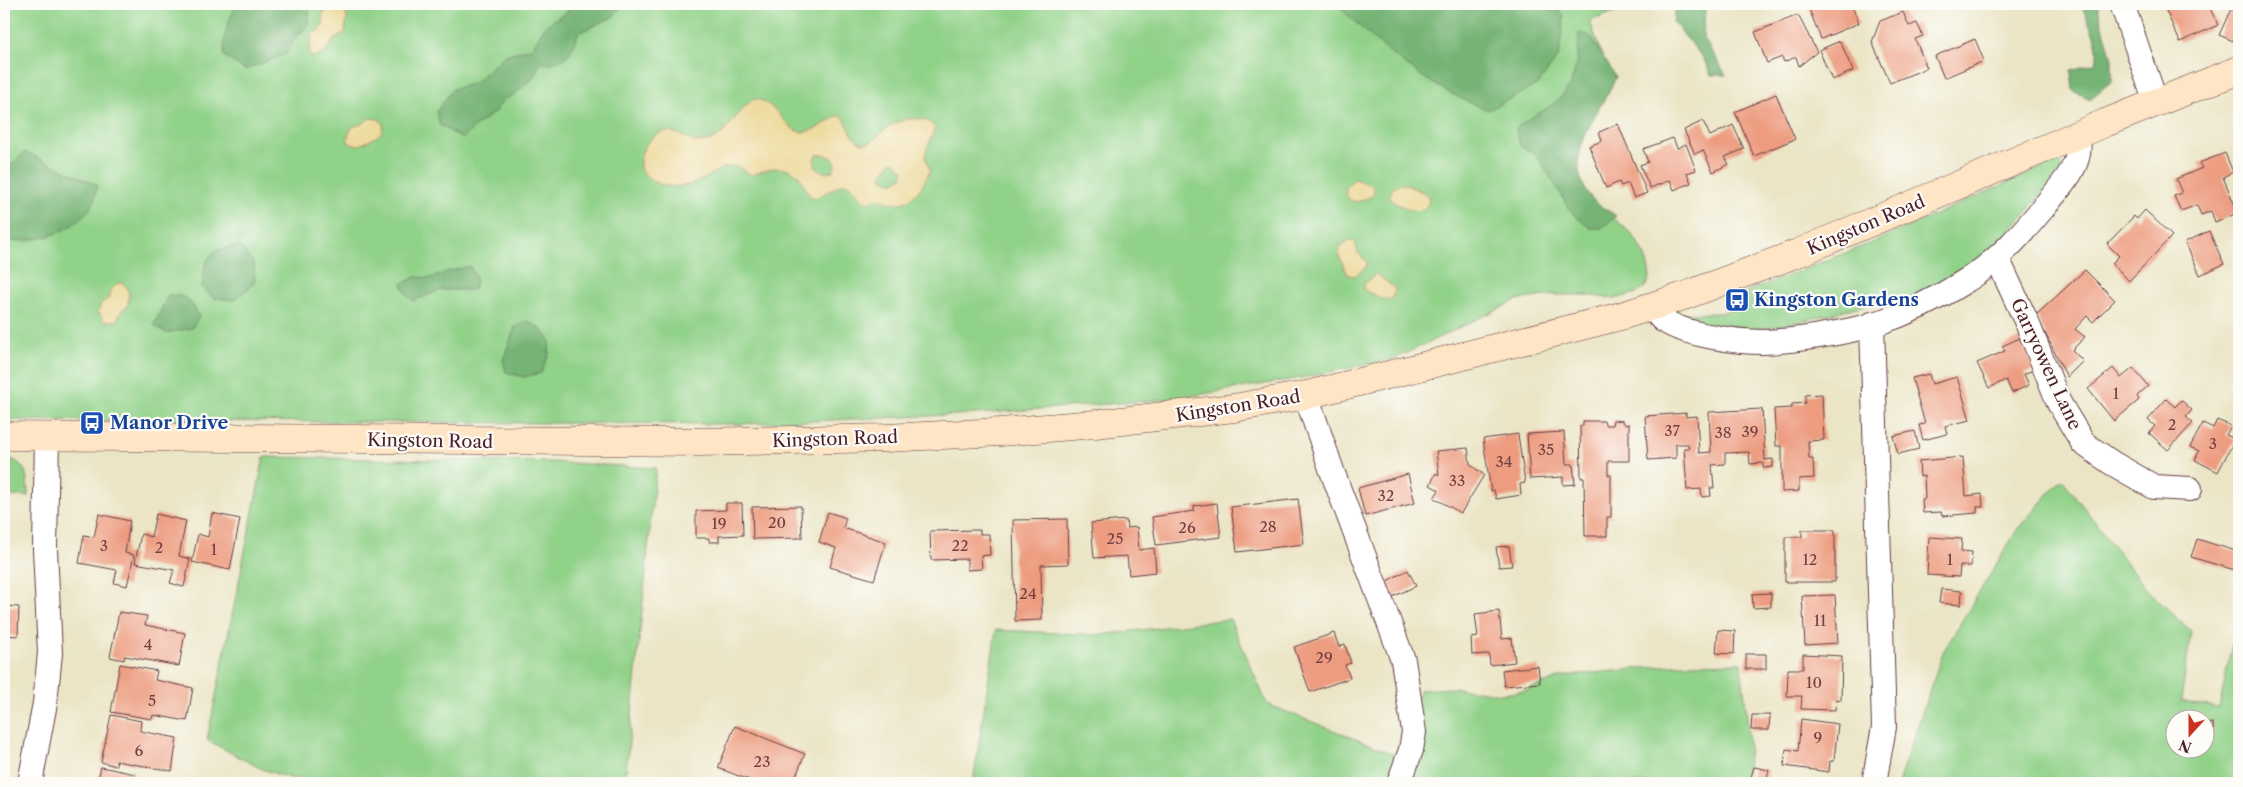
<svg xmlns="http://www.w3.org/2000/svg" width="2243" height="787" viewBox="0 0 2243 787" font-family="'Libre Caslon Text',serif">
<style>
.green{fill:#91d289;stroke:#6e785a;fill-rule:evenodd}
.forest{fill:#74b475;stroke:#5f6a50}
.sand{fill:#eeda9e;stroke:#9c7c64;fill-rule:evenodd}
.building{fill:#ed9c80}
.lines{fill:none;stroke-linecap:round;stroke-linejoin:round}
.street-casing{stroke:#623d42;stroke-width:26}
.secondary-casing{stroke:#623d42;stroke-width:29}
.street{stroke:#fff;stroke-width:24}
.secondary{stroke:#fde5c5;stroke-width:28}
.labels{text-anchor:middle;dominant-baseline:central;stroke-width:4.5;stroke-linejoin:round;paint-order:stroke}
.number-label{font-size:15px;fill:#733e40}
.street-label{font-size:18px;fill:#4a1f2b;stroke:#fdfcf7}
.transit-label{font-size:18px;font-weight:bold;fill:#164399;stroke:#fdfcf7;text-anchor:start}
</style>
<rect width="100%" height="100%" fill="#fdfcf7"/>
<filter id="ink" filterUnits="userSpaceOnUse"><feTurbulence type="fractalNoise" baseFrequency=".02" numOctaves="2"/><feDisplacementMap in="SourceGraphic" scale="10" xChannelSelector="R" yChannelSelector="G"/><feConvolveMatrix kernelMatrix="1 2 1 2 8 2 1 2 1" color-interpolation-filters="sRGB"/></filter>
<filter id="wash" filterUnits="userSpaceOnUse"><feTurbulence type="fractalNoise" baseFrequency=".0096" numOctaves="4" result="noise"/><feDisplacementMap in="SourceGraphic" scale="20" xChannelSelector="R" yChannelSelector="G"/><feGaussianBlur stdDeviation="1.12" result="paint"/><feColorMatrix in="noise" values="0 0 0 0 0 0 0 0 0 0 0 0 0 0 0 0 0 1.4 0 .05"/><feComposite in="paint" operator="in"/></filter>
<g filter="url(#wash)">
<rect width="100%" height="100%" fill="#ebe5c6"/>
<path class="green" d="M4 4H1635L1590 21 1610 80 1572 152 1582 195C1615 222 1644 231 1650 277L1646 286 1637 293 1614 299 1585 295H1553L1517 300 1394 359 1295 379 1172 399 975 414 738 424 4 420Z
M2056 161 2060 162 2062 170C2043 192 2025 216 2004 238 1972 271 1927 292 1885 308L1876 304 1861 306C1803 320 1738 345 1681 314L1721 313 1749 304 1746 292 1876 241Z
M4 457C28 463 27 474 28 496H4Z
M264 457 551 462 656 468 625 783H319L286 777 262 769 207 740Z
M2062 479 2147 590 2191 631 2181 701 2219 708 2232 645 2239 641V783H1898L1943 652 2019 527ZM2176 720H2206V750H2176Z
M1230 619 1267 704 1396 755 1409 731 1419 690 1453 688 1501 694 1524 691 1564 676 1683 664 1741 663C1744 697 1755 753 1743 783H973L996 630 1100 635Z"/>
<path class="forest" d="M239 4H310L308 25 293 41 286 54 245 70 224 56C224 38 226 19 239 4Z
M574 4H624L613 17 578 33C570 58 566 62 540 64L533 78 514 95 504 99 495 112 478 124 462 139 440 125 436 112 453 89 474 83 505 55 533 47 544 27 568 11Z
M1336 4H1551L1564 15 1559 56 1538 84 1489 110C1428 89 1381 47 1336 4Z
M1673 4H1700L1705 10 1703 37 1726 75H1711L1703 58 1673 22 1675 10Z
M2081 4H2097L2112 59V81L2090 99 2073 91 2071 70 2096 63C2101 41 2088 24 2081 4Z
M1579 33 1589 35 1616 77C1599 115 1556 160 1594 201 1600 207 1610 211 1616 216L1602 228H1590L1574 215 1537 156 1520 146 1516 128C1529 117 1546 111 1559 99 1577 82 1578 56 1579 33Z
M25 152 97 185C96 191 95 202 91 207 71 235 36 242 4 241V178L9 167Z
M240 246 254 264 255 282 235 300 214 298 202 288C205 256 207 249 240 246Z
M470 266 476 278 474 290H441L413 301 406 294 402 284 415 277 430 278 446 272Z
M168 295C187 295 191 300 199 317L192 328 166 333 154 325Z
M528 321 541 329 550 340 549 354 541 373 523 377 506 372 503 360 515 327Z"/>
<path class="sand" d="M333 7 342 9 347 16 345 32 333 41 324 54 312 57 309 53 312 34 319 30 324 24 322 14Z
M755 99C777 102 787 132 802 132 815 132 827 121 838 116H842C849 124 851 138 860 142 872 147 877 135 886 129 899 119 924 112 935 128L925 154 930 171C923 185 913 206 893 203 888 203 883 199 878 198L868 202C857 198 858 187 844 183L816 198 811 197 798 175 788 169 773 168 751 175C744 171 738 165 730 166 721 167 713 174 706 178 683 190 656 191 640 169 640 157 641 149 650 140 673 116 686 150 710 141 731 133 736 108 755 99ZM817 155C825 154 833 156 836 163L833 171 826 173 816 168 814 159ZM891 162H895L904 170 902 177 893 183 883 179 882 174Z
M369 118 379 119 383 124C384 137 370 139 360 145L350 144 347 139 352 127 364 123Z
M1354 179 1372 185 1374 191 1372 196 1357 202C1348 201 1345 196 1346 187Z
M1404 184 1427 194 1429 201 1425 209C1414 214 1398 206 1390 198 1390 189 1396 184 1404 184Z
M1349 240 1355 242 1358 253 1367 262 1366 267 1355 276 1348 275 1339 256 1340 246Z
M1376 274 1395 288 1393 299H1383L1364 290V284Z
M118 283H123C130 290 130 298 127 307L122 310 116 321H105L98 312 101 303 109 298V292Z"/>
<g id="blocks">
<path class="building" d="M1807 4H1851L1859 23 1821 39Z
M2163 4H2208L2218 25 2180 42Z
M2231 9 2239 12V27L2233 41 2219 35Z
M1903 12 1909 26 1917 23 1923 36 1915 39 1927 68 1890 83 1872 42 1880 21Z
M1798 15 1817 52 1799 66 1796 57 1784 62 1782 57 1767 63 1755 32Z
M1975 39 1984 61 1944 78 1935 56Z
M1840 41 1853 71 1832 80 1819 50Z
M1776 94 1795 139 1754 156 1735 112Z
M1703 121 1710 136 1733 125 1744 149 1725 157 1729 164 1713 172 1703 150 1695 154 1684 130Z
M1618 124 1647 193 1634 198 1628 183 1621 186 1619 182 1606 188 1589 146 1602 141 1599 132Z
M1673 138 1677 148 1686 144 1696 170 1687 173 1691 183 1674 190 1670 180 1650 188 1640 165 1648 162 1643 149Z
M2225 153 2233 172 2223 177 2238 213 2215 222 2211 211 2201 215 2197 205 2181 211 2174 196 2182 193 2176 179 2202 168 2199 163Z
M2145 210 2172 236 2129 281 2112 263 2119 256 2107 244 2134 216 2137 219Z
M2209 231 2224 264 2200 275 2185 242Z
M2085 270 2115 300 2093 322 2087 316 2075 329 2085 337 2072 350 2083 361 2067 377 2036 315Z
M2020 338 2035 369 2024 374 2029 385 2012 393 2006 380 1989 388 1977 363 2005 351 2002 346Z
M2113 368 2121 378 2133 368 2148 386 2137 396 2139 400 2114 421 2088 389Z
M1929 374 1932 384 1957 377 1970 420 1945 426 1947 434 1923 440 1919 425 1925 424 1912 378Z
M1822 394 1824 440 1808 441 1809 459H1813L1814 478 1799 479V491L1782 492V446H1776L1774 409 1792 408V404L1805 403V395Z
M2166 399 2175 407 2181 400 2192 410 2186 417 2193 423 2168 450 2149 433 2155 426 2148 420Z
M1762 409 1765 460 1773 459V467L1763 468V463L1750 464 1749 452 1725 453V464L1712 465 1714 488H1710L1711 496 1702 497 1701 489 1687 490 1684 448H1689L1688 444H1676V458L1648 460 1645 416 1686 413V417L1697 416 1699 453 1711 452 1709 412Z
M1613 420 1623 421 1625 425 1629 424V461H1608V475H1611V517H1607V536H1585L1584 478H1581L1580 426H1583V421H1604L1605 425H1612Z
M2217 420 2231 426 2226 435 2235 439 2218 472 2195 460 2199 451 2190 447 2203 423 2213 428Z
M1915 431 1919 449 1898 454 1893 436Z
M1564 432 1566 464H1573L1575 484 1563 485V477L1530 479 1527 434Z
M1518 434 1525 483 1520 484 1521 495 1496 499 1494 490 1491 491 1483 439Z
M1468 448 1470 464 1484 475 1461 513 1434 498 1439 490 1430 485 1436 473 1439 475 1436 451Z
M1963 457 1966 496 1982 494 1983 507H1977V513L1942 516 1941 512 1923 513 1922 499H1925L1924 476 1920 477 1919 461Z
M1408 474 1415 503 1365 516 1358 488Z
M1298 499 1304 544 1237 552 1231 507Z
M726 503H742L743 535 719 536V542H709V538H696V511L726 510Z
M1217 503 1221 537 1156 545 1152 517 1194 511V506Z
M801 506 802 538 753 539 752 507Z
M828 512 846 518 843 528 886 542 874 580 830 567 836 548 819 542Z
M212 513 240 519 230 570 192 562 198 534 208 537Z
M99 514 130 521 125 553 134 555 127 586 114 583 117 570 79 563 84 535 94 537Z
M156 514 186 521 179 556 190 559 184 587 170 583 174 570 135 563 141 534 151 537Z
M1067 519 1068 564 1041 565 1042 620 1015 621 1013 520Z
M1126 520 1127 528 1137 527 1139 550 1154 548 1156 572 1129 575 1127 556 1094 558 1091 523Z
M980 530V534H989L990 555 981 556 982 569 967 570V559L931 560 930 531Z
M1802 530H1835V582H1785V537H1802Z
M1929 537 1962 539 1961 551 1972 552 1971 566H1960L1959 577 1927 575Z
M2197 539 2239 552 2238 571 2191 557Z
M1509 546 1512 566 1499 567 1496 547Z
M1408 570 1416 586 1388 599 1381 584Z
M1941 589 1962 591 1961 605 1939 603Z
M1771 593V607L1753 608 1752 594Z
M1835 595 1838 643 1805 645 1802 596Z
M4 606 19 607 18 636 4 635Z
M1499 611 1502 639 1512 638 1515 662 1490 665 1489 654 1472 655 1471 638 1478 637 1475 614Z
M119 612 147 616 145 625 185 633 179 666 125 656 124 660 110 657Z
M1718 630 1735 631 1734 654 1716 653Z
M1334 633 1339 647 1345 644 1347 651 1351 663 1345 665 1350 678 1310 692 1294 647Z
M1746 654H1766V669H1746Z
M1803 654 1842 656 1841 700 1836 699 1835 710 1801 709 1802 696H1787L1788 669H1803Z
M120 664 157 671 155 680 193 688 187 721 153 715 152 719 111 712Z
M1538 666 1540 683 1504 686 1502 670Z
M111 715 141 721 140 731 177 738 172 771 116 761V766L101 762Z
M1752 715H1770L1769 730H1751Z
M1801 719 1838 724 1834 761H1830L1829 772 1784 766 1786 749 1798 751Z
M2213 723 2214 738 2206 739V724Z
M735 726 805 754 793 783H757L718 768Z
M101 767 135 774 134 781 139 783H97Z
M1754 767 1769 770 1766 783 1750 780Z"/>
</g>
</g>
<g filter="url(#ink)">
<use href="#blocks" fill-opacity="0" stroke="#623d42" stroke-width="1"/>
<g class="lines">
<defs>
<path id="street" d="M2122 4 2156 103
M1997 258 2028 325 2059 403 2083 443 2112 463 2154 487 2190 489
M1652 306C1655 310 1659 317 1663 320 1684 335 1738 342 1763 342 1795 341 1844 333 1875 324 1906 314 1939 298 1967 280 2000 260 2024 231 2048 202 2063 184 2085 161 2077 136
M1872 324 1884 727 1874 783
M1306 395 1332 471 1403 660 1414 732 1411 750 1399 783
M30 783 45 703 50 653 45 549 47 437"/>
<path id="secondary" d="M4 436 700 442 886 438 1000 432 1095 424 1234 408 1306 395 1388 375 1621 316 1687 295 1798 253 2105 123 2239 70"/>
</defs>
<use href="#street" class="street-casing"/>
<use href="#secondary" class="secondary-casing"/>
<use href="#street" class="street"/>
<use href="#secondary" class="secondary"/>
</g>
</g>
<defs>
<symbol id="bus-square" viewBox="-11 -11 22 22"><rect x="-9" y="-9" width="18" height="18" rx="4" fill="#1a4fb4" stroke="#fdfcf7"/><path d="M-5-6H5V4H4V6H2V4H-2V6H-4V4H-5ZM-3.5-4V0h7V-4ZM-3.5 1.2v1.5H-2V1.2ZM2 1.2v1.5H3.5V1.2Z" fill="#fff"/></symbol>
</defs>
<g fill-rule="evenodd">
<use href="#bus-square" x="1723" y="286" width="28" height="28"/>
<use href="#bus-square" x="78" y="409" width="28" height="28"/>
</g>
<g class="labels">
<g class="number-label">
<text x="2116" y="393">1</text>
<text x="2172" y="424">2</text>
<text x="1672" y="430">37</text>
<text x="1750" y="431">39</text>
<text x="1723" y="432">38</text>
<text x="2213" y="443">3</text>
<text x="1546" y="449">35</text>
<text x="1504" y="461">34</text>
<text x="1457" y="480">33</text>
<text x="1386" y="495">32</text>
<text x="777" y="522">20</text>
<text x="719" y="523">19</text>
<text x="1268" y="526">28</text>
<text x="1187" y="527">26</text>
<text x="1115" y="538">25</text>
<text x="104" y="545">3</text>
<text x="960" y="545">22</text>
<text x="159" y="547">2</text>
<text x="214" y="549">1</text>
<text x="1810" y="559">12</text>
<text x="1950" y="559">1</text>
<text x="1028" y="593">24</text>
<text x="1820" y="620">11</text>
<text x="148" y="644">4</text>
<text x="1324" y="657">29</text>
<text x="1814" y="682">10</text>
<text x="152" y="700">5</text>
<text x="1818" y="737">9</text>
<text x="139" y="750">6</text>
<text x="762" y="761">23</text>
</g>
<g class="street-label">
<text transform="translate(1866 225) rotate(-23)">Kingston Road</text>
<text transform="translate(2046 364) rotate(65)">Garryowen Lane</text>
<text transform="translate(1238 406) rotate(-9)">Kingston Road</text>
<text transform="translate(835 439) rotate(-2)">Kingston Road</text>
<text transform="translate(430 441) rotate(1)">Kingston Road</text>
</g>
<g class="transit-label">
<text x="1754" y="300">Kingston Gardens</text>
<text x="110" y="423">Manor Drive</text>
</g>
</g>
<rect width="2243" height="787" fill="none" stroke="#fdfcf7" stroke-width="20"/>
<g transform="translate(2190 734) rotate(201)"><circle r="24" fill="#fdfcf7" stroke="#b5a4a5"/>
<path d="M0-4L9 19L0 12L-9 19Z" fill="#c8321e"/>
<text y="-8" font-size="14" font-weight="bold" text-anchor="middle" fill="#4a1f2b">N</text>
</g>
</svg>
